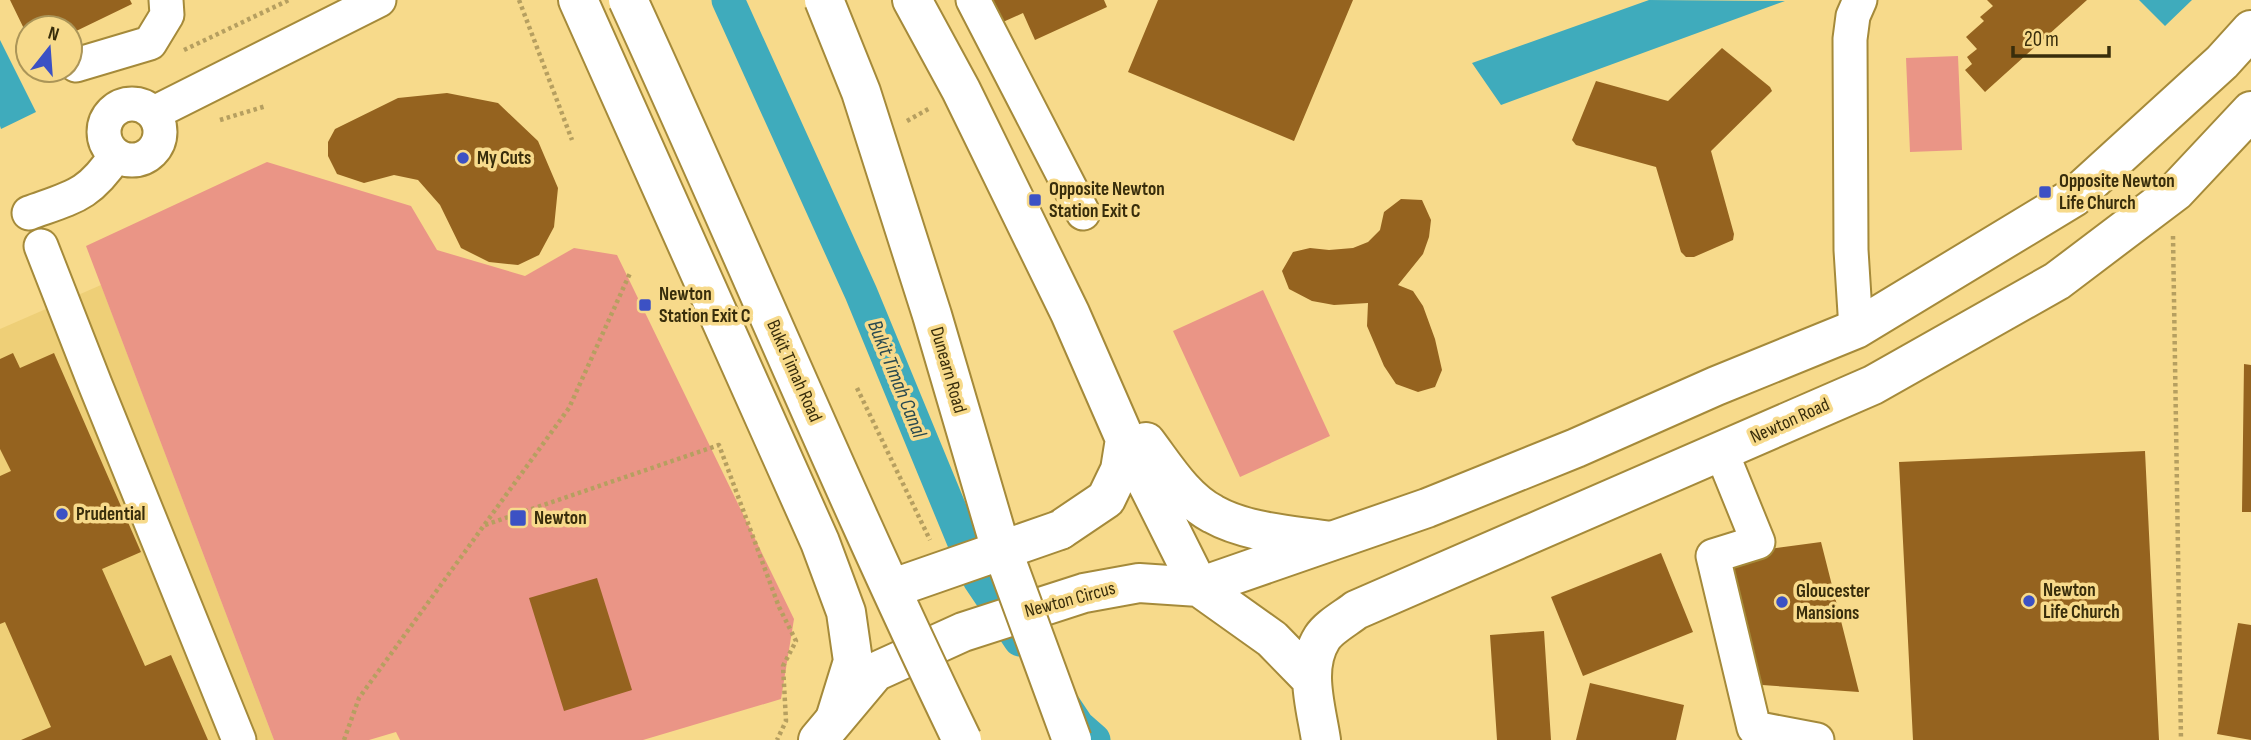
<svg xmlns="http://www.w3.org/2000/svg" width="2251" height="740" viewBox="0 0 2251 740" font-family="'Sofia Sans Condensed',sans-serif">
<style>
.built{fill:#eecf77}
.green{fill:#ea9586}
.water{fill:#3fabbc}
.lines{fill:none;stroke-linecap:round;stroke-linejoin:round}
.canal{stroke:#3fabbc;stroke-width:33}
.building{fill:#95631f}
.minor-casing{stroke:#a58a3a;stroke-width:37}
.major-casing{stroke:#a58a3a;stroke-width:42}
.highway-casing{stroke:#a58a3a;stroke-width:42}
.path{stroke:#b69f60;stroke-width:4.5;stroke-dasharray:3.5 3.5;stroke-linecap:butt}
.minor{stroke:#fff;stroke-width:33}
.major{stroke:#fff;stroke-width:38}
.highway{stroke:#fff;stroke-width:38}
.highway-bridge-casing{stroke:#a58a3a;stroke-width:42;stroke-linecap:butt}
.highway-bridge{stroke:#fff;stroke-width:38}
.poi-dot{fill:#3c51c4;stroke:#f7da8b;stroke-width:2.5}
.labels{text-anchor:middle;dominant-baseline:central;stroke-width:7;stroke-linejoin:round;paint-order:stroke}
.poi-label{font-size:19px;font-weight:bold;fill:#382d0b;stroke:#f7da8b;text-anchor:start}
.street-label{font-size:19px;fill:#382d0b;stroke:#f7da8b}
.water-label{font-size:21px;font-style:italic;fill:#2a4a50;stroke:#f7da8b}
</style>
<rect width="100%" height="100%" fill="#f7da8b"/>
<path class="built" d="M101 285 274 740H0V329Z"/>
<path class="green" d="M1958 56 1962 150 1910 152 1906 58Z
M267 162 411 206 437 250 525 276 574 248 617 255 794 619 781 699 643 740H400L396 732 369 740H274L86 246Z
M1263 290 1330 436 1240 477 1173 331Z"/>
<path class="water" d="M1649 0 1785 1 1501 105 1472 63Z
M2139 0H2192L2165 26Z
M0 40 36 112 1 129 0 126Z"/>
<g class="lines">
<path class="canal" d="M728 0 861 293 979 579 1020 640
M1062 702 1078 726 1094 740"/>
</g>
<path class="building" d="M10 0H130L132 4 70 34V28H28V37Z
M982 0H1104L1107 7 1035 40 1023 13 994 26Z
M1158 0H1353L1294 141 1128 72Z
M1987 0H2087L1985 92 1965 70 1972 64 1967 57 1977 49 1966 37 1984 21 1980 17 1993 6Z
M1722 48 1770 87 1772 91 1711 151 1734 234 1733 240 1694 257H1686L1681 252 1656 167 1576 145 1572 140 1596 81 1668 101Z
M447 93 498 103 538 141 558 188 554 227 539 255 518 265 489 262 461 248 440 205 418 180 394 175 364 183 337 174 328 156V142L335 129 398 98Z
M1401 199 1422 200 1431 220 1429 237 1423 254 1398 285 1413 291 1423 306 1435 339 1442 370 1435 387 1418 392 1396 384 1384 366 1367 326 1368 303 1334 305 1312 301 1289 289 1282 271 1293 252 1310 248 1329 250 1353 248 1368 242 1380 230 1384 212Z
M13 353 20 368 54 353 141 552 102 569 145 666 171 655 208 740H21L51 727 5 622 0 624V476L11 471 0 449V359Z
M2244 364 2251 365V512H2242Z
M2145 451 2159 740H1913L1899 462Z
M1821 542 1859 692 1748 684 1716 556Z
M1661 553 1693 632 1583 676 1551 597Z
M597 578 632 690 564 711 529 598Z
M2238 623 2251 625V740L2217 734Z
M1544 631 1551 740H1497L1490 635Z
M1590 683 1684 705 1676 740H1576Z"/>
<g class="lines">
<defs>
<path id="minor" d="M973 0 1083 213
M76 65 150 43 167 15 166 0
M104 132a28 28 0 1 1 56 0a28 28 0 1 1-56 0Z
M154 113 379 0
M29 213C73 197 89 196 116 155
M41 246 95 384 239 740
M1856 329 1851 250 1850 39 1853 16 1860 0
M1721 451 1758 542 1713 556 1754 728 1817 740"/>
<path id="major" d="M1199 587 1427 508 1576 448 1716 386 1856 329 2074 197 2222 62 2251 30
M818 740 875 672 963 632 1084 593 1139 583 1199 587 1272 639 1312 680
M1321 740C1316 707 1303 668 1322 638 1329 627 1346 618 1356 610L1873 385 2057 281 2176 191 2251 111"/>
<path id="highway" d="M578 0 820 542 846 612 853 661 836 716
M912 0 961 90 1070 313 1125 439 1199 587
M1146 442C1165 467 1184 499 1213 514 1247 533 1292 535 1330 541
M1060 530 1106 499 1120 470 1125 439"/>
</defs>
<use href="#minor" class="minor-casing"/>
<use href="#major" class="major-casing"/>
<use href="#highway" class="highway-casing"/>
<path class="path" d="M519 0 572 140
M184 50 289 0
M220 120 266 106
M907 121 930 108
M145 163 152 162 166 144
M2173 236 2181 740
M857 388 930 540
M485 525 719 445 779 607 796 641 783 666 786 721 777 740
M344 740 359 698 569 408 631 271"/>
<use href="#minor" class="minor"/>
<use href="#major" class="major"/>
<use href="#highway" class="highway"/>
<defs>
<path id="highway-bridge" d="M628 0C741 246 844 496 962 740
M824 0 861 92 932 315 996 533 1072 740
M902 585 1060 530"/>
</defs>
<use href="#highway-bridge" class="highway-bridge-casing"/>
<use href="#highway-bridge" class="highway-bridge"/>
</g>
<g class="poi-dot">
<circle cx="463" cy="158" r="7"/>
<rect x="2038" y="185" width="14" height="14" rx="3.5"/>
<rect x="1028" y="193" width="14" height="14" rx="3.5"/>
<rect x="638" y="298" width="14" height="14" rx="3.5"/>
<circle cx="62" cy="514" r="7"/>
<rect x="509" y="509" width="18" height="18" rx="3.5"/>
<circle cx="2029" cy="601" r="7"/>
<circle cx="1782" cy="602" r="7"/>
</g>
<g class="labels">
<g class="poi-label">
<text x="477" y="158">My Cuts</text>
<text x="2059" y="181">Opposite Newton<tspan x="2059" dy="22">Life Church</tspan></text>
<text x="1049" y="189">Opposite Newton<tspan x="1049" dy="22">Station Exit C</tspan></text>
<text x="659" y="294">Newton<tspan x="659" dy="22">Station Exit C</tspan></text>
<text x="76" y="514">Prudential</text>
<text x="534" y="518">Newton</text>
<text x="2043" y="590">Newton<tspan x="2043" dy="22">Life Church</tspan></text>
<text x="1796" y="591">Gloucester<tspan x="1796" dy="22">Mansions</tspan></text>
</g>
<g class="street-label">
<text transform="translate(948 370) rotate(74)">Dunearn Road</text>
<text transform="translate(794 371) rotate(66)">Bukit Timah Road</text>
<text transform="translate(1790 421) rotate(-24)">Newton Road</text>
<text transform="translate(1070 600) rotate(-15)">Newton Circus</text>
</g>
<g class="water-label">
<text transform="translate(897 379) rotate(68)">Bukit Timah Canal</text>
</g>
</g>
<g transform="translate(49 49) rotate(17)"><circle r="33" fill="#f7da8b" stroke="#ab9558" stroke-width="2"/>
<path d="M0-5L12 26L0 18L-12 26Z" fill="#3c51c4"/>
<text y="-10" font-size="19" font-weight="bold" text-anchor="middle" fill="#382d0b">N</text>
</g>
<path d="M2013 46v10h96v-10" fill="none" stroke="#382d0b" stroke-width="3.5"/>
<text x="2024" y="46" font-size="21" fill="#382d0b" stroke="#f7da8b" stroke-width="5" paint-order="stroke">20 m</text>
</svg>
